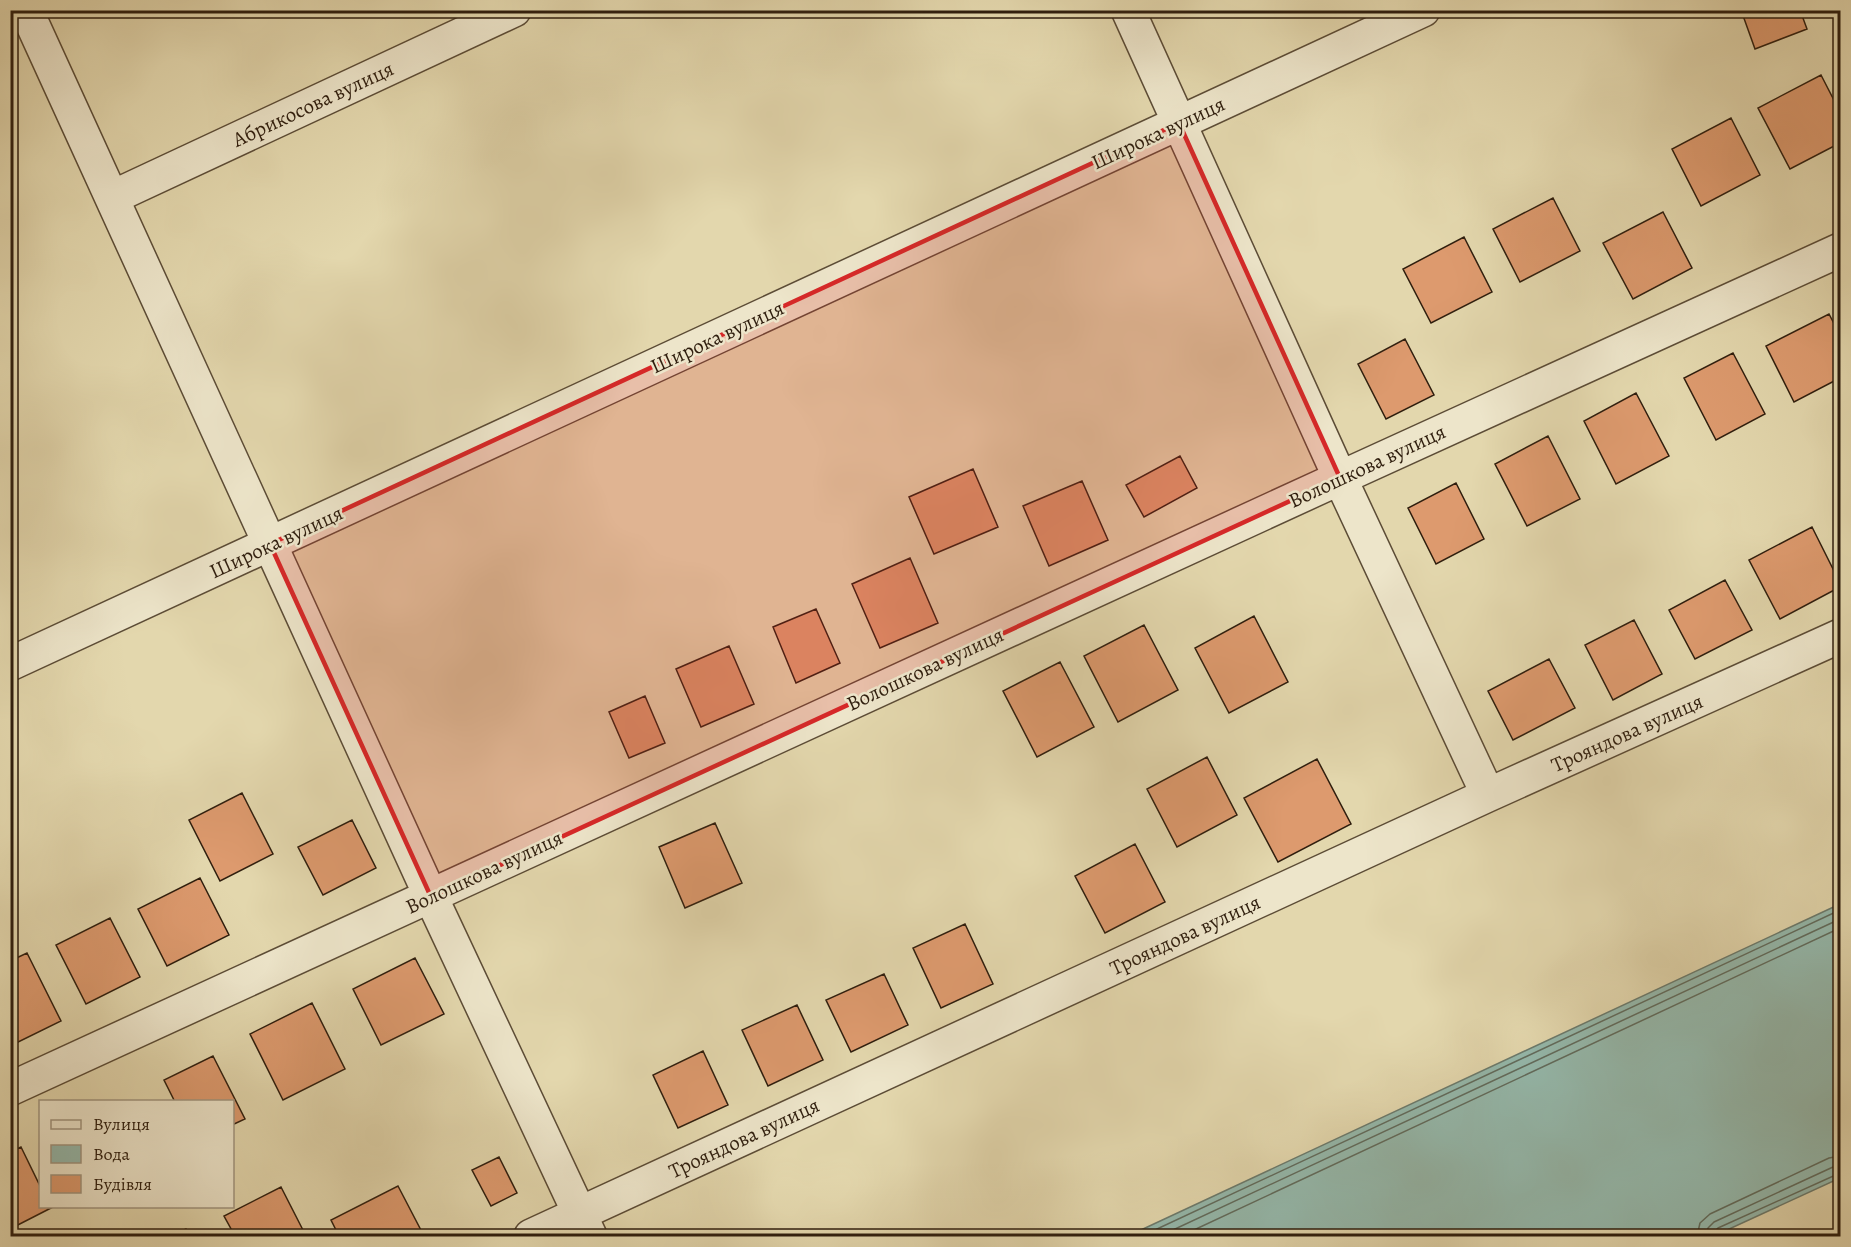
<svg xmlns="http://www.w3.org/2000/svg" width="1851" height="1247" viewBox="0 0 1851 1247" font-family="Alegreya,serif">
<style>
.water{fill:#95b9ac;stroke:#6c7b6d;stroke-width:1.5}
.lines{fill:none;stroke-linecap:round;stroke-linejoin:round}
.shore{stroke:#626c5d;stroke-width:1.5}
.building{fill:#dd9a6e;stroke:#2f1e0e;stroke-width:1.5}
.street-casing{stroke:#5c4c36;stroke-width:36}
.street{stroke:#ede5ca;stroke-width:33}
.marked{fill:#d62828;fill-opacity:0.2;stroke:#d62828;stroke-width:4.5;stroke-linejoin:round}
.labels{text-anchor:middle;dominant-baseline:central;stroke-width:5;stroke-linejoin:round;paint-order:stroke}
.street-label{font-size:21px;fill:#2f1e0e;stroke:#ede5ca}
</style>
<rect width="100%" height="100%" fill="#e3d7ad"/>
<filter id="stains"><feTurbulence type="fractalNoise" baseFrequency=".00333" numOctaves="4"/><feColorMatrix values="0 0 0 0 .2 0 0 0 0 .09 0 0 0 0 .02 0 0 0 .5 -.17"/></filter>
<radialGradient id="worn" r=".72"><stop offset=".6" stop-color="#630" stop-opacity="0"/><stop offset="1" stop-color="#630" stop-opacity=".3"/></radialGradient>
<path class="water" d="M1840 904V1178L1714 1236H1128Z"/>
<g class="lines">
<path class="shore" d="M1142 1236 1840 910
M1160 1236 1840 919
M1181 1236 1840 928
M1697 1236 1700 1223 1710 1214 1829 1158 1840 1156
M1706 1236 1708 1228 1714 1222 1833 1167 1840 1165
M1714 1236V1232L1718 1228 1840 1173"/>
</g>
<path class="building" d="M1741 10H1800L1807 29 1755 49Z
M1821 75 1840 112V143L1790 169 1758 108Z
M1731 118 1760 175 1701 206 1672 149Z
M1553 198 1580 251 1520 282 1493 229Z
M1663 212 1692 268 1633 299 1603 243Z
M1464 237 1492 292 1431 323 1403 269Z
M1829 314 1840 335V378L1794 402 1766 346Z
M1405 339 1434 395 1386 419 1358 364Z
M1733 353 1765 414 1716 440 1684 378Z
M1636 393 1669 456 1616 484 1584 421Z
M1548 436 1580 499 1527 526 1495 464Z
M1180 456 1197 488 1144 517 1126 485Z
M973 469 998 527 934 554 909 497Z
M1082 481 1108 540 1049 566 1023 506Z
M1456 483 1484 539 1436 564 1408 508Z
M1812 527 1840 583V587L1780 619 1749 560Z
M910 558 938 623 880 648 852 584Z
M1725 580 1752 630 1695 659 1669 610Z
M816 609 840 663 796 683 773 627Z
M1254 616 1288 682 1229 713 1195 648Z
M1634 620 1662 674 1613 700 1585 645Z
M1144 625 1178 690 1118 722 1084 656Z
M729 646 754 704 701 727 676 669Z
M1549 659 1575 708 1513 740 1488 691Z
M1060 662 1094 727 1037 757 1003 691Z
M645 696 665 743 629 758 609 712Z
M1207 757 1237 815 1177 847 1147 789Z
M1317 759 1351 824 1278 862 1244 798Z
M242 793 273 854 220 881 189 820Z
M352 820 376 868 323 895 298 847Z
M715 823 742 883 685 908 659 847Z
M1135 844 1165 902 1105 933 1075 876Z
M200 878 229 935 167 966 138 909Z
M110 918 140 977 86 1004 56 945Z
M965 924 993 984 941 1008 913 948Z
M27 953 61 1021 10 1046V961Z
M415 958 444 1014 381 1045 353 989Z
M884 974 908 1025 851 1052 826 1000Z
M312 1003 345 1069 283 1100 250 1034Z
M797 1005 823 1060 768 1086 742 1030Z
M703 1051 728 1105 678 1128 653 1075Z
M213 1056 245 1119 232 1125V1102H175L164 1080Z
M21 1147 40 1186V1206L51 1208 10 1229V1152Z
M499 1157 517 1193 491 1206 472 1170Z
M398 1186 424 1236H339L331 1220Z
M281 1187 306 1236H235L224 1216Z
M186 1229 190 1236H170Z"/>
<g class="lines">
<defs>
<path id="street" d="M26 10 431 897 590 1236
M1128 10 1340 478 1488 795
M113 197 514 10
M10 664 1423 10
M10 1089 1340 478 1840 250
M531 1236 1488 795 1840 636"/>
</defs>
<use href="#street" class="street-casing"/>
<use href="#street" class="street"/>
</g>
<path class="marked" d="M1179 123 1340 478 431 897 270 544Z"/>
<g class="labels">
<g class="street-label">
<text transform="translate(313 104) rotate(-25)">Абрикосова вулиця</text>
<text transform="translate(1158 133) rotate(-25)">Широка вулиця</text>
<text transform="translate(717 337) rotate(-25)">Широка вулиця</text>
<text transform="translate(1367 466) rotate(-25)">Волошкова вулиця</text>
<text transform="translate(276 542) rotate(-25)">Широка вулиця</text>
<text transform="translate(925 669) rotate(-25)">Волошкова вулиця</text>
<text transform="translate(1627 733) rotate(-24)">Трояндова вулиця</text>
<text transform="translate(484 872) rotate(-25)">Волошкова вулиця</text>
<text transform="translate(1185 935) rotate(-25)">Трояндова вулиця</text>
<text transform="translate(744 1138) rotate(-25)">Трояндова вулиця</text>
</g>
</g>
<rect width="1851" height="1247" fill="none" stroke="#e3d7ad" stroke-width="36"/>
<rect x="12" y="12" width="1827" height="1223" fill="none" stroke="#2f1e0e" stroke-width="3"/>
<rect x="18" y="18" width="1815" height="1211" fill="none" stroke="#2f1e0e" stroke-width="1.5"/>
<rect x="39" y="1100" width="195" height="108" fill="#ede5ca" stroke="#a1957f" stroke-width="1.5"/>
<rect x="51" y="1120" width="30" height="9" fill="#ede5ca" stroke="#a1957f" stroke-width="1.5"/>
<text x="93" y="1130" font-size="18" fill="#2f1e0e">Вулиця</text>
<rect x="51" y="1145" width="30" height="18" fill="#95b9ac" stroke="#a1957f" stroke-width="1.5"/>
<text x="93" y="1160" font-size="18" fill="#2f1e0e">Вода</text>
<rect x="51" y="1175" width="30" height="18" fill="#dd9a6e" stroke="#a1957f" stroke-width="1.5"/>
<text x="93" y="1190" font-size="18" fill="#2f1e0e">Будівля</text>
<rect width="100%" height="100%" filter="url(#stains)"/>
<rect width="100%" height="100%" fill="url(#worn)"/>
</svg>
